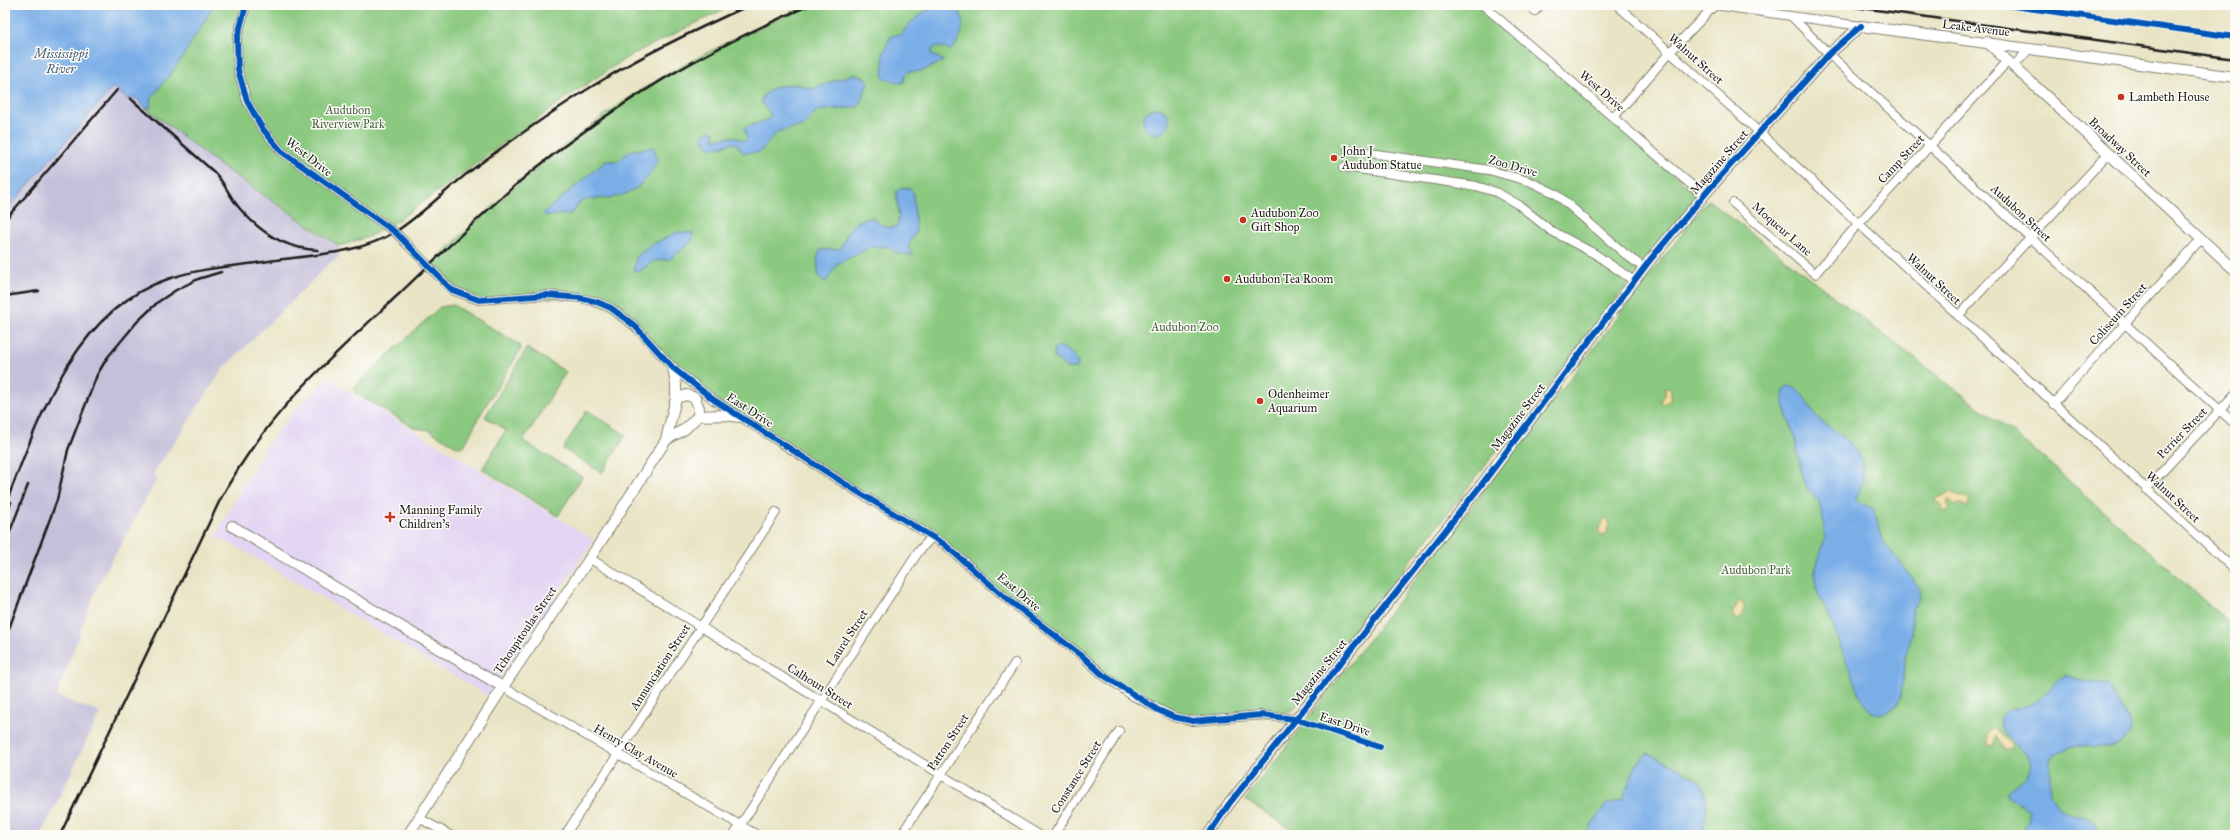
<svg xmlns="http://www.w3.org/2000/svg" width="2240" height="840" viewBox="0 0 2240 840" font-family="'IM FELL Great Primer',serif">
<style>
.built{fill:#e2d4f3}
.industrial{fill:#c5c0da}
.green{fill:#8bc980;stroke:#54724e}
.sand{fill:#eeda9e;stroke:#857b5d}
.water{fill:#7aaee7;stroke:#4b6582}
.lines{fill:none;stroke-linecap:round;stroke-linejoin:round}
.minor-casing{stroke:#828070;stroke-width:10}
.tertiary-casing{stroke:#828070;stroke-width:12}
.minor{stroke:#fff;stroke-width:8}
.tertiary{stroke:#fff;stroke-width:10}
.rail{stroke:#1c1c1c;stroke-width:2.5}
.cycleway-casing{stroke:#fdfcf7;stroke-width:8}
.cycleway{stroke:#0057b8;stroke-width:6}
.poi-dot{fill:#c8321e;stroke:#fdfcf7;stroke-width:1.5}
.labels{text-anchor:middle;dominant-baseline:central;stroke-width:3;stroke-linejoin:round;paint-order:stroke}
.street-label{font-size:12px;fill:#1c1c1c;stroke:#fdfcf7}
.poi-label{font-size:12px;fill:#1c1c1c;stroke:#fdfcf7;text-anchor:start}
.park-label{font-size:12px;fill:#486144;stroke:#fdfcf7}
.water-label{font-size:13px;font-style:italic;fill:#465e77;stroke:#fdfcf7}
</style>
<rect width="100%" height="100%" fill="#fdfcf7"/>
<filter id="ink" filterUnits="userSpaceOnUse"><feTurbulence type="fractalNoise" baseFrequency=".025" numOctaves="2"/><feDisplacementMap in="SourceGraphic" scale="8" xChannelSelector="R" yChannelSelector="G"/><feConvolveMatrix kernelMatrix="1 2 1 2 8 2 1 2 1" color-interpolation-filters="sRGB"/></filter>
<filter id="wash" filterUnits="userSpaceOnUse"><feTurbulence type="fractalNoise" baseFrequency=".012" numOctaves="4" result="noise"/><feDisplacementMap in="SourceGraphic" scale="16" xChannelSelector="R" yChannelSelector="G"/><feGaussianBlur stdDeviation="0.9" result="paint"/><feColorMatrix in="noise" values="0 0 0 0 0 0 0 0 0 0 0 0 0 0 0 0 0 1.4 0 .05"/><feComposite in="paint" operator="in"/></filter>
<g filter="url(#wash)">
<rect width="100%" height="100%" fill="#e9e4c5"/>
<path class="built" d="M329 377 344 388 594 540 488 696 232 544 215 537 264 449 295 410Z"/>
<path class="industrial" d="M113 87 128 100 132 96 136 98 217 163 339 246V257L329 264 224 368 153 474 157 479 97 587 56 696 100 713 41 835H5V212Z"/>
<path class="green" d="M166 5H733L631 55 570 95 397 221 368 237 339 246 217 163 146 108Z
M810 5H1483L1556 66 1697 196 1294 709 1276 716 1193 721 1133 696 932 537 701 390 611 308 580 298 479 300 452 290 429 266C504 195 581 124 671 72 716 47 763 25 810 5Z
M1708 200 2033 449 2235 628V835H1300L1245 800Z
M453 305 520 345 521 349 480 415 464 446 458 447 429 430 415 428 355 393V386L440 307Z
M527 348 566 372 523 441 582 477 558 516 482 469 506 430 485 417Z
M587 410 626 435 602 473 563 449Z"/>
<path class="sand" d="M1671 388 1670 401 1663 404 1661 401 1665 395V389Z
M1950 492 1969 499 1968 507 1960 504 1955 505 1950 499H1947L1946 500 1949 509 1947 511H1943L1941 505 1936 501 1937 498Z
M1605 519 1609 520V526L1606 534 1602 535 1598 530Z
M1739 601 1743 602 1745 609 1740 618 1736 620 1732 615Z
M1994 728 2011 744V748L2004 749 1996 736 1994 746 1988 745V731Z"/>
<path class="water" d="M5 5H214L180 61 150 100 151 107 146 108 136 98 135 99 132 97 128 100 113 87 5 212Z
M936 5H953C970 16 962 40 950 51L946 48 935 46 932 52V55L943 60 942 62 922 71 908 72 905 75 904 82 900 83 883 78V54L891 36 902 34C907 23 925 11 936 5Z
M854 74 864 77 869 82 858 107 816 111 804 125 777 132 760 152 743 153 736 143C721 143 708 158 702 134L710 130 714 132V139L733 137 745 141 747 138 744 128 769 119 771 114 761 102 763 96 775 87 797 84 812 89Z
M1143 121a13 13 0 1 1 26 0a13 13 0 1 1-26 0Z
M653 147 658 160C650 178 636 193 615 197 604 199 593 198 581 201L571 214 546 216 543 213 606 161H619L629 151Z
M903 187 910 189 913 192 916 231 908 247 913 255 897 253 887 246 871 247 837 264 826 282 819 277 817 260 820 250 840 249C848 233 851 219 872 218 880 224 887 230 897 226L899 215 896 192Z
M677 232 693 233 692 241 669 260C652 258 650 265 638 272L634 270 636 257 651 245Z
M1060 347C1068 351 1077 356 1078 365L1076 368H1067L1054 357V349Z
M1787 386C1802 386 1808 407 1817 417 1831 431 1856 441 1862 462 1865 476 1862 488 1855 500L1874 509 1882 540 1920 589 1919 598 1912 610V635L1905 657 1901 697 1896 706 1887 712 1878 714 1871 712 1860 698 1830 617 1818 594 1814 574 1825 538 1823 518 1819 502 1807 488 1802 477 1794 432 1787 417 1783 398 1784 390Z
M2066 675 2086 682 2108 685 2131 725V733L2120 744 2110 747 2076 746 2054 754 2050 760V794L2058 807 2072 815 2089 818 2095 824 2097 831 2102 835H2022L2029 818V810L2008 797V791C2014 786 2022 781 2027 775 2044 751 1995 743 2000 717 2012 707 2022 708 2035 702 2048 696 2052 682 2066 675Z
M1647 753C1656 757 1696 776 1701 783 1710 796 1706 817 1702 831L1691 835H1585L1605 805 1623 799 1635 767Z"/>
</g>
<g filter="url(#ink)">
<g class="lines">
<defs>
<path id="minor" d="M246 5 237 39 238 70 247 101 262 128 281 151 395 232 452 290 479 300 547 295 580 298 597 302 611 308 635 326 673 368 714 400 858 492 944 544 1007 599 1082 656 1103 675 1133 696 1174 717 1193 721 1261 715 1295 719
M1483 5 1704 196
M1617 5 1759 132 2235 570
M1714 5 1861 26
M1535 11 1540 5
M1793 18 1829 54 2235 424
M2013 67 2030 48
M1614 117 1670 52 1715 5
M1348 150 1489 170 1531 182 1556 194 1624 253 1644 268
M1344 167 1476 186 1496 192 1519 205 1550 230 1595 254 1634 281
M1733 203 1815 274 1858 224 2007 62
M1958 316 2108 154
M2053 404 2201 239
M2146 489 2235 394
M589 558 1039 835
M503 687 757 835
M419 818 450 835
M565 835 776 512
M734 835 919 551 932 537
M901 835 1015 663
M1054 835 1119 731"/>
<path id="tertiary" d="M1987 42 2235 270
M676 398 687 395 695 398 699 408 698 416
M666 440 685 429 698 416 725 415 740 417
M232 526 503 687
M408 835 503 687 594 552 666 440 676 398V384L673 368
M1208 835 1229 804 1482 484 1650 260 1711 187 1829 54 1861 26 2235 77"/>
</defs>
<use href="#minor" class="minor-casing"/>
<use href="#tertiary" class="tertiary-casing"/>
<use href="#minor" class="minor"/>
<use href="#tertiary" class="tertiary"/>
<path class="rail" d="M1840 5 2235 59
M130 98 214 172C225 183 230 198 241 210 261 233 286 249 318 250
M5 220 117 90
M5 296 39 291
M5 506C37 422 74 310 168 279 202 267 240 266 276 260 315 255 361 253 395 232 423 214 446 189 473 169 516 137 560 105 606 78 652 50 701 27 750 5
M5 519 11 502
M5 544 28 485
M5 639 57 500 68 450 97 375 107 358 137 322 158 302 176 290 198 279 221 272
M60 835 220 500C266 414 329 359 399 294 442 253 485 210 531 172 620 100 705 50 810 5"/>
<defs>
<path id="cycleway" d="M246 5 237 39 238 70 247 101 262 128 281 151 395 232 452 290 479 300 547 295 580 298 597 302 611 308 635 326 673 368 714 400 858 492 944 544 1007 599 1082 656 1103 675 1158 710 1174 717 1193 721 1261 715 1295 719 1380 747
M2006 5 2235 37
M1208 835 1229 804 1482 484 1650 260 1711 187 1829 54 1861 26"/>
</defs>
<use href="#cycleway" class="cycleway-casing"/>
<use href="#cycleway" class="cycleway"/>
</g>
</g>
<g class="poi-dot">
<circle cx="2121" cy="97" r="4"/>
<circle cx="1334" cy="158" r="4"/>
<circle cx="1243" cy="220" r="4"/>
<circle cx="1227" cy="279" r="4"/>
<circle cx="1260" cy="401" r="4"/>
<path d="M388 511h4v4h4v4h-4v4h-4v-4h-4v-4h4z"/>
</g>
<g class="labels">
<g class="street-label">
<text transform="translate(1976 28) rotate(7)">Leake Avenue</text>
<text transform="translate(1696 59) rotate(42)">Walnut Street</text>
<text transform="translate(1602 91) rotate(41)">West Drive</text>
<text transform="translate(2120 147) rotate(43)">Broadway Street</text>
<text transform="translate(309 157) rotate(38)">West Drive</text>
<text transform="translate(1901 159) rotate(-47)">Camp Street</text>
<text transform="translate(1719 162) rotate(-49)">Magazine Street</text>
<text transform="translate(1513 166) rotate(16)">Zoo Drive</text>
<text transform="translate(2021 213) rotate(43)">Audubon Street</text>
<text transform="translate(1782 229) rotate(41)">Moqueur Lane</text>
<text transform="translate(1934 279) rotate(43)">Walnut Street</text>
<text transform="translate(2118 314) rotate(-48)">Coliseum Street</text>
<text transform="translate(750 410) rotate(33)">East Drive</text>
<text transform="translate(1518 417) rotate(-53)">Magazine Street</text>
<text transform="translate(2182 433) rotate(-46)">Perrier Street</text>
<text transform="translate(2173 497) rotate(43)">Walnut Street</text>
<text transform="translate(1019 592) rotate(40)">East Drive</text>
<text transform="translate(525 630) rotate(-56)">Tchoupitoulas Street</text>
<text transform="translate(847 638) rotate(-57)">Laurel Street</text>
<text transform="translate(660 667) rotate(-57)">Annunciation Street</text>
<text transform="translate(1319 672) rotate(-51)">Magazine Street</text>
<text transform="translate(820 686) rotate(32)">Calhoun Street</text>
<text transform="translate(1345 724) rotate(18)">East Drive</text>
<text transform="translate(948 742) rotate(-57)">Patton Street</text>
<text transform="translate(636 751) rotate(30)">Henry Clay Avenue</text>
<text transform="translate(1076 777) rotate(-58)">Constance Street</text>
</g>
<g class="poi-label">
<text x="2129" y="97">Lambeth House</text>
<text x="1342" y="151">John J<tspan x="1342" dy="14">Audubon Statue</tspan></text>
<text x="1251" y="213">Audubon Zoo<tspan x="1251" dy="14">Gift Shop</tspan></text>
<text x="1235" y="279">Audubon Tea Room</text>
<text x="1268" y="394">Odenheimer<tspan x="1268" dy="14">Aquarium</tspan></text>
<text x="399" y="510">Manning Family<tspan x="399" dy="14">Children's</tspan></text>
</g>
<g class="park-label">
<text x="348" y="110">Audubon<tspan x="348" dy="14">Riverview Park</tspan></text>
<text x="1185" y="327">Audubon Zoo</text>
<text x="1756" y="570">Audubon Park</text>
</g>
<g class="water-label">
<text x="61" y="54">Mississippi<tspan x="61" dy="15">River</tspan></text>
</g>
</g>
<rect width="2240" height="840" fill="none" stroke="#fdfcf7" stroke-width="20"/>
</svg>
